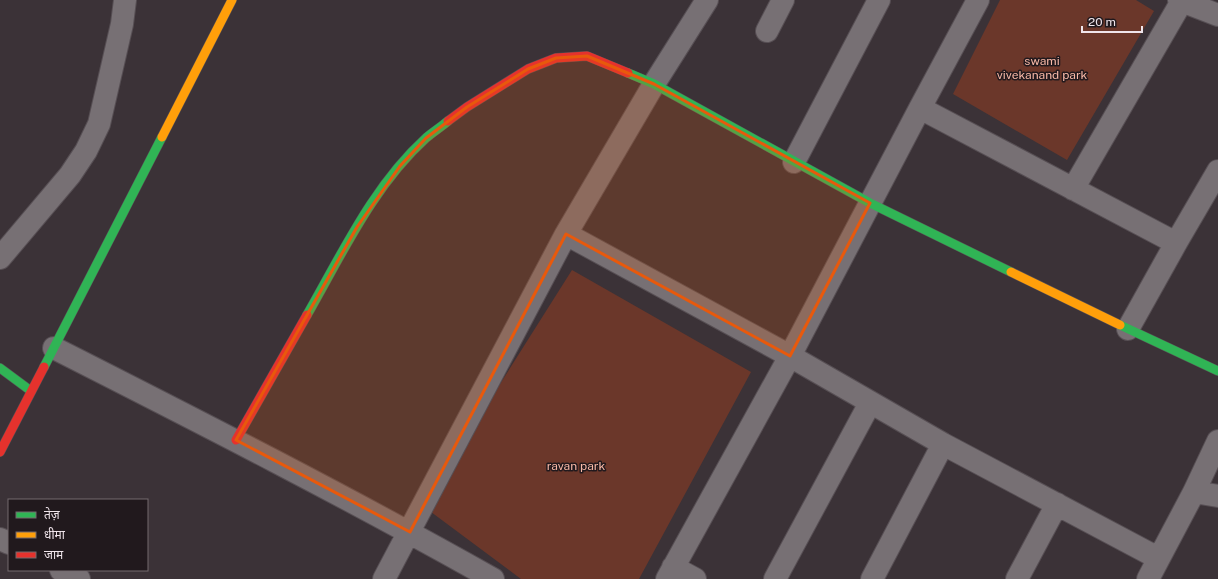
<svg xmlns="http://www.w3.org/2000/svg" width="1218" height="579" viewBox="0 0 1218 579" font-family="'Public Sans','Noto Sans Devanagari',sans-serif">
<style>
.green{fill:#6b372a}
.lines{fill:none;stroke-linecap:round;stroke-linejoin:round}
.street-casing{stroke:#574f54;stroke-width:24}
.fast-casing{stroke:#574f54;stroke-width:10}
.slow-casing{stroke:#574f54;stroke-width:10}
.jam-casing{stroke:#574f54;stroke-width:10}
.street{stroke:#777074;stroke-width:22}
.fast{stroke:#30b455;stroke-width:9}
.slow{stroke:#ff9f0a;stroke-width:9}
.jam{stroke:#e5322d;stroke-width:9}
.marked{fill:#e8590c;fill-opacity:0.2;stroke:#e8590c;stroke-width:3;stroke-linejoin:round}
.labels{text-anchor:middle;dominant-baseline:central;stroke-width:3;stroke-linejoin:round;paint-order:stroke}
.park-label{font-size:12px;fill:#f9b9a7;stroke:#21191d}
</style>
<rect width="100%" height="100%" fill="#3b3237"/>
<path class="green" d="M1000 0H1136L1154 11 1067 160 953 94Z
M572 270 751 372 639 579H521L423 506Z"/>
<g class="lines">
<defs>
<path id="street" d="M1179 0 1218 15
M767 31 783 0
M920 108 1176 243
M794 162 879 0
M1073 189 1182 1
M566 234 790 356 943 444 1158 558
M0 258 70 175 86 151 99 124 122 24 125 0
M1128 329 1176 243 1218 171
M54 348C202 423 349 498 493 579
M1194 492 1218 496
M0 539 9 543
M673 567 695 579
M61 570 79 579
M384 579 566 234 654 84 707 0
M667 579 790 356 920 108 978 0
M775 579 870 403
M872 579 943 444
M1017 579 1057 504
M1148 579 1194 492 1218 441"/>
<path id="fast" d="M628 73 654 84 870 203 1011 272
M307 315C342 254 373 186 426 138 433 132 441 127 448 121
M1120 325 1218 371
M44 367 162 137
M0 368 31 391"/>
<path id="slow" d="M162 137 232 0
M1011 272 1120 325"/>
<path id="jam" d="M448 121 467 107 528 69 556 58 587 56 628 73
M236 440 307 315
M0 452 44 367"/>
</defs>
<use href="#street" class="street-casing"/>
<use href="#fast" class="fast-casing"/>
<use href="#slow" class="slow-casing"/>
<use href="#jam" class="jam-casing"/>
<use href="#street" class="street"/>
<use href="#fast" class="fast"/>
<use href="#slow" class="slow"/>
<use href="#jam" class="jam"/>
</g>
<path class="marked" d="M587 56 654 84 870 203 790 356 566 234 410 532 236 440 357 227 400 166 426 138 467 107 528 69 556 58Z"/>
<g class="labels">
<g class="park-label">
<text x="1042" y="61">swami<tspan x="1042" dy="14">vivekanand park</tspan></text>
<text x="576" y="466">ravan park</text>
</g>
</g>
<rect x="8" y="499" width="140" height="72" fill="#21191d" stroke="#746b6f"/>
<rect x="16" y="512" width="20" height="6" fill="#30b455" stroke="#746b6f"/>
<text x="44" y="519" font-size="12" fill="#f0e5eb">तेज़</text>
<rect x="16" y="532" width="20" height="6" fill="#ff9f0a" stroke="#746b6f"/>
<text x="44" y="539" font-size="12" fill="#f0e5eb">धीमा</text>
<rect x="16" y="552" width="20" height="6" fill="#e5322d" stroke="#746b6f"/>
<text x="44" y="559" font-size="12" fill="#f0e5eb">जाम</text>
<path d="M1082 26v6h60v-6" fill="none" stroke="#f0e5eb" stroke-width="2"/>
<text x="1088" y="26" font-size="12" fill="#f0e5eb" stroke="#21191d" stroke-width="3" paint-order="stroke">20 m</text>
</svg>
